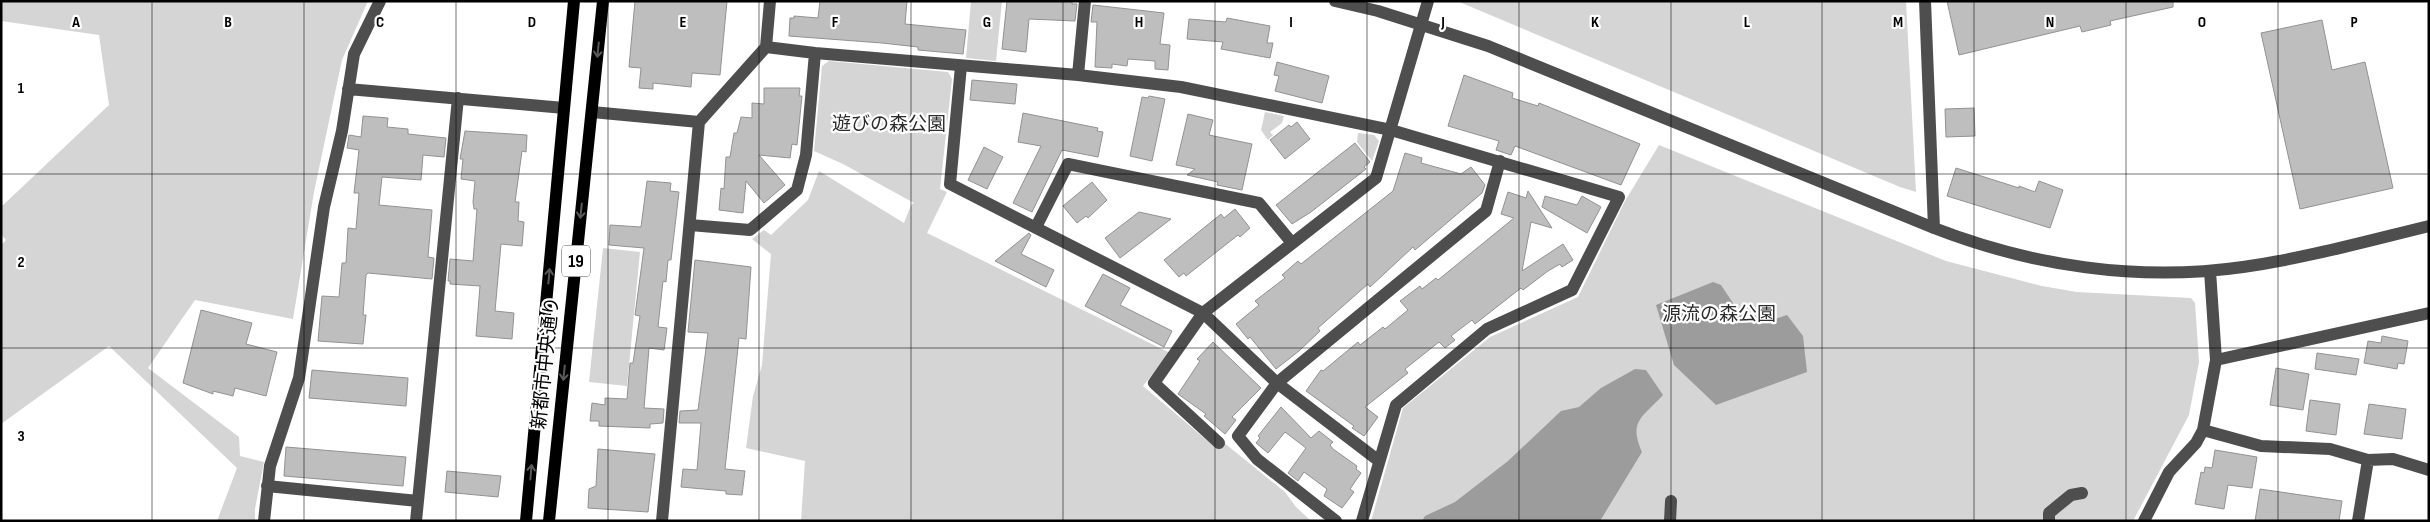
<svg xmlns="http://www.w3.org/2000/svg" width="2430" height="522" viewBox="0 0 2430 522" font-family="'Sofia Sans Condensed','Noto Sans JP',sans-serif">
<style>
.green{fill:#d5d5d5}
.water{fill:#9c9c9c}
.building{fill:#bebebe;stroke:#929292}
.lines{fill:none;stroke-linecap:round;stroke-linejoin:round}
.minor{stroke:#4e4e4e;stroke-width:12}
.major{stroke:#000;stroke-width:12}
.oneway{stroke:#595959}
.grid{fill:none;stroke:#000;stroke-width:1;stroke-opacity:0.55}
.labels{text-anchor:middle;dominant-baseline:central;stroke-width:4.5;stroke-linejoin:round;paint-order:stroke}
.shield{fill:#fff;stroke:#4c4c4c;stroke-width:1}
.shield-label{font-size:18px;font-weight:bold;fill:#000}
.park-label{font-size:19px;fill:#2c2c2c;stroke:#fff}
.street-label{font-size:19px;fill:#000;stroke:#fff}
.grid-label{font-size:16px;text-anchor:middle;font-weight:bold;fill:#000;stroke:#fff;stroke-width:4.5;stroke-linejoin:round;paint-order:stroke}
</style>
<rect width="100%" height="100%" fill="#fff"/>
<path class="green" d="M1 1H368L342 60 314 192 293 319 195 300 148 368 239 437 240 456 264 462 255 509V521H217L237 468 109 346 1 424V245L6 240 1 234V207L109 105 99 35 1 21Z
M971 1H1002L996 61 966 58Z
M1457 1H1906L1916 192 1900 187Z
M829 61 948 72 952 79 940 189 947 192 927 233 1170 353 1143 386 1217 449 1223 442 1285 492 1296 507 1311 521H801L805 461 746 448 753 396 762 365 771 254 752 239 764 230 771 235 808 200 819 171 904 223 911 205 914 203 843 164 814 151 822 66Z
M1265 112 1284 116 1282 123 1270 132 1273 135 1268 140 1261 130Z
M1358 133 1374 135 1379 141 1372 161 1357 142Z
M1659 145 1946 261 2042 286 2077 292 2191 298 2195 303 2199 362 2189 415 2133 521H1371L1403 408 1490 337 1578 297 1625 201Z
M603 248 640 252 627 386 589 382Z"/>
<path class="water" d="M1713 282 1721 285 1737 309 1769 321 1787 315 1803 336 1807 372 1716 405 1674 365 1656 305Z
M1635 369 1646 370 1663 395C1643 417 1628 421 1642 452L1600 521H1422L1425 516 1455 502 1508 461 1561 411 1579 407 1601 388Z"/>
<path class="building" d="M635 1H727L720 75 692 73 691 87 653 83V89L639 88 641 68 629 67Z
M820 1H907L905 24 966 30 963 54 918 50V47L882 43 789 36 790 18H794V16L818 18Z
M1007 1H1072V4H1077L1075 21 1029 19 1026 52 1002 49Z
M1947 1H2173V7L2110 21 2111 25 2082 32 2080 26 1959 55Z
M1093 5 1164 13 1160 44 1170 45 1168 70 1155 69V61L1128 59 1127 66 1112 64V68L1095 67 1097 22H1091Z
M1227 18 1270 26 1267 43H1273L1270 58 1221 49 1223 42 1187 39 1189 19 1226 22Z
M2322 20 2332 70 2365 62 2393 188 2300 209 2261 33Z
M1277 62 1329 76 1322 103 1275 91 1279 76 1274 75Z
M1464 75 1513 93 1512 98 1538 106 1539 103 1640 144 1621 185 1515 146 1511 155 1496 150 1499 141 1448 126Z
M972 80 1017 84 1015 104 970 100Z
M764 88H800L799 96H802L797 145 792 144 790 158 759 155 785 185 764 203 746 181 743 213 719 210 721 188 724 189 726 157H730L734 133H737L741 117 752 118V103L764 104Z
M1149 96 1165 99 1152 161 1130 156 1142 97 1148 98Z
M1974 108 1975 136 1946 137 1945 109Z
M1023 113 1098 128 1097 131 1103 132 1098 157 1062 150 1032 212 1013 203 1041 146 1018 142Z
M1188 114 1213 120 1209 135 1252 144 1242 190 1217 185 1218 182 1187 175 1195 169 1176 165Z
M363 116 388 118 387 127 408 129V134L446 138 444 157 423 155 421 180 382 177 379 205 432 210 428 257 434 258 432 279 368 273 366 275 363 315H366L363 344 318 341 322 296 339 297 342 263H346L348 228 356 229 359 193H354L359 150 347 148 349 135 361 137Z
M1297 122 1310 139 1285 159 1270 140 1289 125 1291 127Z
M465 131 527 135 526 152 522 151 515 202H519L518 221 524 222 522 246 501 244 495 311 514 313 512 339 476 336 480 286 450 284V281H448L450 259 473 261 477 209H474L473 202 475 181 461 179 463 159H460Z
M1355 143 1370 162 1364 167 1366 169 1311 212 1292 224 1276 205Z
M984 147 1003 157 987 189 968 180Z
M1405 153 1422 158 1421 163 1461 174 1471 167 1485 185 1482 193 1415 250 1413 247 1370 287 1368 284 1318 328 1320 331 1299 351 1276 369 1250 337 1248 339 1236 324 1259 305 1255 301 1285 278 1282 275 1298 261 1301 264 1393 191Z
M1956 168 2019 188V186L2035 192 2039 181 2063 190 2050 228 1947 196Z
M647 181 671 183 670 191 679 192 671 260H668L666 282 663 281 658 327 667 328 664 350 649 348 644 408 664 409 663 423 650 424V428L599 426V421H590L592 403 605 405V398L627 399 630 363H633L640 316 635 315 644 248 609 245 610 225 641 227Z
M1092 182 1107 200 1088 218 1086 216 1077 223 1063 206Z
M1528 191 1552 228 1531 222 1522 271 1563 244 1573 260 1562 267 1560 264 1548 271 1523 290 1521 288 1475 324 1472 320 1451 336 1455 340 1445 348 1439 342 1405 369 1408 373 1365 407 1378 417 1364 436 1352 428 1354 426 1306 391 1321 370 1323 371 1358 342 1360 345 1383 327 1385 329 1408 310 1400 301 1420 286 1422 289 1436 278 1438 280 1514 218 1501 214 1508 192 1526 198Z
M1545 196 1577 205 1582 196 1601 207 1587 233 1542 207Z
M1235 209 1250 228 1240 237 1238 235 1186 276 1184 273 1179 277 1164 260 1221 214 1224 218Z
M1139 212 1171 219 1120 258 1105 238Z
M1029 233 1031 235 1021 254 1054 270 1046 287 995 261Z
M695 260 751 267 746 339 739 338 725 469 745 471 742 495 726 494V491L681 487 683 469 697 470 701 423H679L680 411 698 410 708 333 688 332Z
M1103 274 1130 288 1120 305 1172 331 1164 347 1085 306Z
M201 310 252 323 246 344 277 352 266 396 235 388 233 396 213 391V394L183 383Z
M2382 336 2408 341 2404 364 2398 363 2397 369 2364 363 2368 341 2381 343Z
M1213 342 1261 388 1232 417 1236 420 1225 434 1204 416 1206 414 1178 394 1200 361 1197 359Z
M2317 353 2359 359 2356 375 2315 369Z
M2276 368 2309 374 2303 410 2270 405Z
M312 370 408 378 406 406 309 398Z
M2310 400 2340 404 2336 435 2306 431Z
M2369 404 2406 409 2402 439 2364 434Z
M1281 407 1311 438 1319 431 1333 442 1330 445 1333 449 1357 466 1356 469 1361 473 1350 489 1354 492 1342 508 1324 496 1327 489 1304 472 1298 481 1288 473 1306 448 1285 432 1268 453 1256 443 1260 438 1258 436Z
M286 447 406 457 403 486 284 476Z
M598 449 655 454 648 512 588 508 589 489 596 486Z
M2215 450 2257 457 2252 488 2228 485 2224 509 2195 504 2201 472 2204 473 2205 467 2212 468Z
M447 471 501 476 498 497 445 492Z
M2260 489 2342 501 2339 521H2255Z"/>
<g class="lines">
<path class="minor" d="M1335 1 1378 11 1488 46 1934 228C2032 266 2138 282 2243 267 2306 258 2367 241 2429 226
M1925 1 1934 228
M766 47 815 53 1078 75 1181 87 1391 130 1619 197 1572 290 1487 329 1396 405 1362 521
M961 66 950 184 1203 313 1277 383 1379 461
M1078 75 1085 1
M348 89 564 108
M592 112 699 122 766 47 770 1
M690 225 750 230 797 190 806 155 815 53
M1036 227 1068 164 1259 203 1292 243
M2216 360 2429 313
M2203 430 2261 446 2330 449 2368 460 2393 459 2429 470
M1219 443 1154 383 1203 313 1376 178 1428 1
M267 486 418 501
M264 521 270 466 299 378 324 207 342 131 354 54 380 1
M416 521 458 98
M662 521 699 122
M1336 521 1257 459 1238 436 1277 383 1486 211 1500 161
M1670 521 1671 501
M2049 521V513L2071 495 2082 493
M2144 521 2169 472 2196 443 2203 430 2216 360 2210 271
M2358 521 2368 460"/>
<path class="major" d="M526 521 574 1
M549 521 603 1"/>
</g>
<defs><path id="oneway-shaft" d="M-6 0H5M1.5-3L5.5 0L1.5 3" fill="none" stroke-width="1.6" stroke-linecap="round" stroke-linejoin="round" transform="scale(1.25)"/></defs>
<g class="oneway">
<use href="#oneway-shaft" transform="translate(598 50) rotate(96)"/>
<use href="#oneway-shaft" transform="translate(581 211) rotate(96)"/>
<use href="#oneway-shaft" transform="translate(549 276) rotate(-85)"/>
<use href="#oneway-shaft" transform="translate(564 373) rotate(96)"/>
<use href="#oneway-shaft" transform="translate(531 472) rotate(-85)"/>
</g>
<path class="grid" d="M152 1V521M304 1V521M456 1V521M608 1V521M759 1V521M911 1V521M1063 1V521M1215 1V521M1367 1V521M1519 1V521M1671 1V521M1822 1V521M1974 1V521M2126 1V521M2278 1V521M1 174H2429M1 348H2429"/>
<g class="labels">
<rect class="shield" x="562" y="245.5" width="28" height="31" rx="4"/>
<g class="shield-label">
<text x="576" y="261">19</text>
</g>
<g class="park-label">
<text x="889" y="124">遊びの森公園</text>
<text x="1719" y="314">源流の森公園</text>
</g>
<g class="street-label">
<text transform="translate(546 363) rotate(-84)">新都市中央通り</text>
</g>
</g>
<g class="grid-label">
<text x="76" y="27">A</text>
<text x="228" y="27">B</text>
<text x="380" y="27">C</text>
<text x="532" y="27">D</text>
<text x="683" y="27">E</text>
<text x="835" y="27">F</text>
<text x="987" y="27">G</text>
<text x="1139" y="27">H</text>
<text x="1291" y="27">I</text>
<text x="1443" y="27">J</text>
<text x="1595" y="27">K</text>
<text x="1747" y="27">L</text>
<text x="1898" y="27">M</text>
<text x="2050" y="27">N</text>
<text x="2202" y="27">O</text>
<text x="2354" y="27">P</text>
<text x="21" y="93">1</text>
<text x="21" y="267">2</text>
<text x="21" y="441">3</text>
</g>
<rect width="2430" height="522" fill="none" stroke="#000000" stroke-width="5"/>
</svg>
